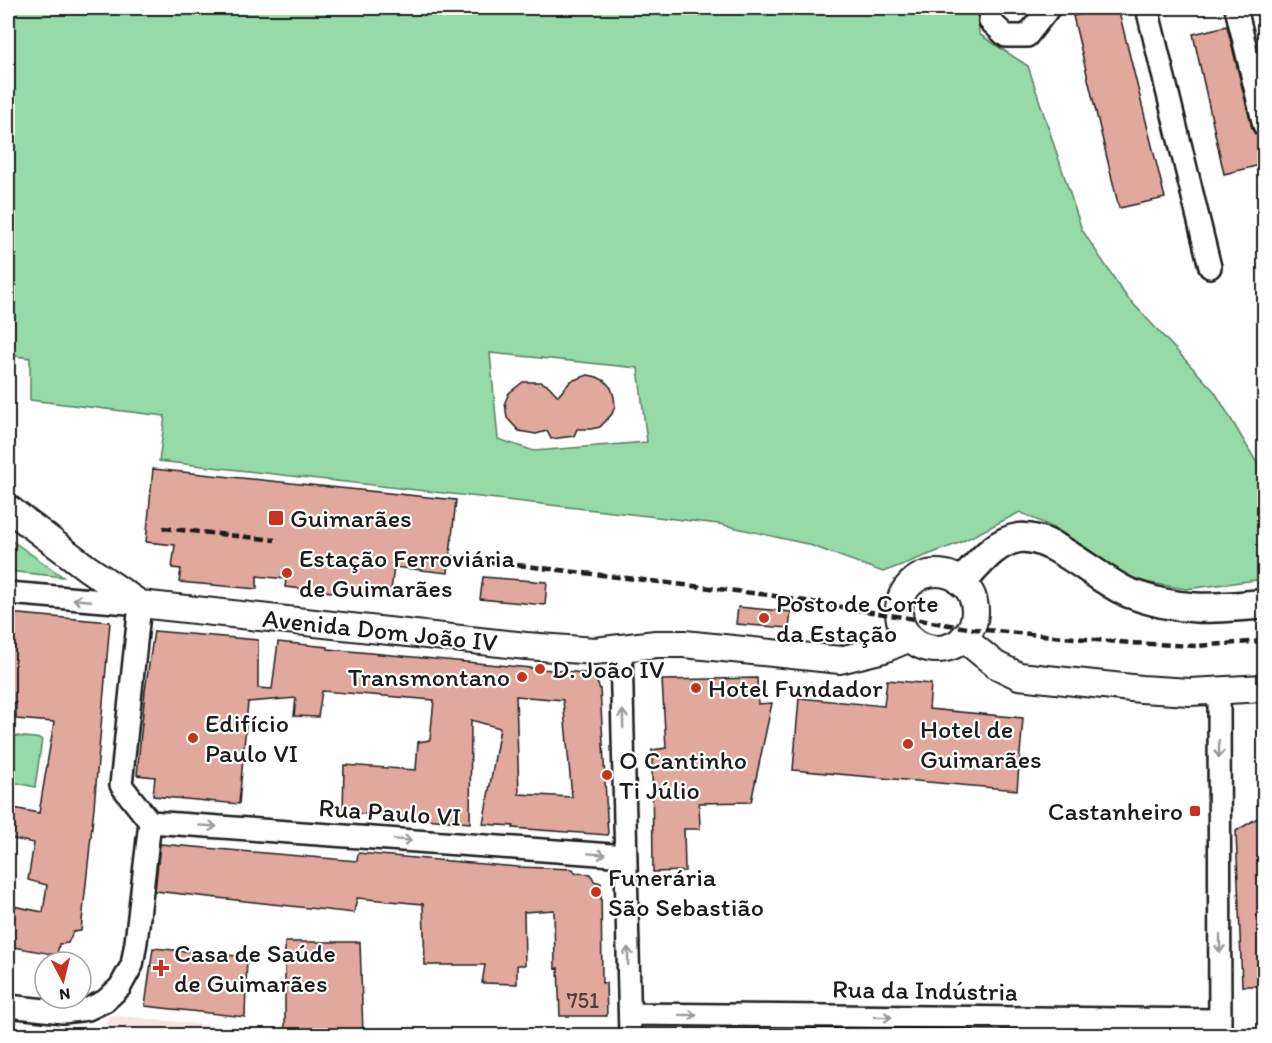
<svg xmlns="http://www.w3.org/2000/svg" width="1272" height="1043" viewBox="0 0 1272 1043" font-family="Itim,sans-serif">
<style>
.built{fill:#f6e5e2}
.green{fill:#96dba7;stroke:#597c62;stroke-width:1.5;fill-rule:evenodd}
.building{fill:#e1a89e;stroke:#1c1c1c;stroke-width:1.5;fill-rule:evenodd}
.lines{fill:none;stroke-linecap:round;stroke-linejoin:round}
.minor-casing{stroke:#1c1c1c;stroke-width:26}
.tertiary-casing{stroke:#1c1c1c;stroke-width:30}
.secondary-casing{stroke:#1c1c1c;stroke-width:33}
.minor{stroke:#fff;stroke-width:21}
.tertiary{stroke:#fff;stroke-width:26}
.secondary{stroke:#fff;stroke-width:28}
.rail{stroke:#1c1c1c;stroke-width:4.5;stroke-dasharray:9 4.5;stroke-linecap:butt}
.oneway{stroke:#999}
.poi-dot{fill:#c8321e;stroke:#fff;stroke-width:2}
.labels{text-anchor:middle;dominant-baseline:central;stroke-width:4.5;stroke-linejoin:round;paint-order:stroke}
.number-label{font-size:22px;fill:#4d3f3c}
.poi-label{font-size:26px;fill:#1c1c1c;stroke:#fff;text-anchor:start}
.street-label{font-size:26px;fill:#1c1c1c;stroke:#fff}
</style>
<rect width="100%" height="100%" fill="#fff"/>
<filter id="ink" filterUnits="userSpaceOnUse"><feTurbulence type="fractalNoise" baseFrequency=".0167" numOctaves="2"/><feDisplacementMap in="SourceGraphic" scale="12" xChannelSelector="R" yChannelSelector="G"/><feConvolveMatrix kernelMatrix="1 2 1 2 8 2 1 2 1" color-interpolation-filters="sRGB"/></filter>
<g filter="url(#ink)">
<path class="built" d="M110 1015 228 1027 230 1035 103 1036Z"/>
<path class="green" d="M8 8H978L979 34 1028 66 1082 230 1126 296 1215 392 1257 463 1264 486V579L1186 589 1126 579 1060 531 1020 512 959 543 883 572 807 544 719 524 159 461 165 416 30 400V358L8 355ZM490 353 638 368 647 442 534 451 498 439Z
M8 538 63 577 8 571Z
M8 735 42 739 35 787 8 781Z"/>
<path class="building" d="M1110 8H1118L1165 198 1119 208 1073 16Z
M1227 26 1252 128 1255 134 1261 137 1264 164 1224 174 1193 34Z
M588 375 597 377 605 381 611 388 614 397 615 406 612 414 600 427 591 429H577L574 436 551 439 547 431 536 434 519 431 507 418 505 402 509 393 523 382H541L549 386 558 396 571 381Z
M153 469 456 500 448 573 394 567 390 598 285 587 286 579 257 576V589L179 582 181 569 172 568 175 545 146 542Z
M483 577 547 582 545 605 480 599Z
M738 607 791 612 789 628 736 624Z
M8 613 110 622 94 807 81 931 73 932 68 943 59 944 57 955 8 946V905L43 912 47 885 28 880 34 843 8 838V807L39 813 54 722 16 719V703L8 702Z
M154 631 258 640V688L272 689 278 642 328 647V649L585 673 596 680 600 689 608 835 513 828 514 826 483 824 500 728 471 720 470 823 343 812 344 765 416 770 418 742 430 740 434 700 322 691 318 717 294 716 296 698 248 702 239 804 153 796 155 777 137 775 145 691ZM516 696 563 700 572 797 519 794Z
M757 678 758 704 772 703 751 802 699 803 700 829H684L685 871 653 872 652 750 666 748 662 680Z
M887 680 931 684 929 709 1023 718 1017 790 793 770 799 698 884 706Z
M1264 814V986H1242L1236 831Z
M160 844 357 861 358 853 518 867 573 869 575 873 591 874 594 881 601 883 602 983H606L607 1016H560L558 968 555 969 554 910 524 912 525 965H517V984L482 983 485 965H425L423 904 357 898 354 913 155 891Z
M285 942H360L363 1035H285Z
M153 948 247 957 245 1017 145 1006Z"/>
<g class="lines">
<defs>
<path id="minor" d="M992 8 990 21 1006 36H1027L1049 8
M1147 8 1210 267
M1236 8 1264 125
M8 593 140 604 121 785 150 822 136 942 132 965 120 987 105 1001 88 1009 63 1012 8 1006
M621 649 630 1036
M1219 690 1220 1036
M150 822 626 856
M630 1014 1220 1020"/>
<path id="tertiary" d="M8 508 87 568 140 604 526 646 595 651 656 644H684L840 660 884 649 910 638
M899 611a38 38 0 1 1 76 0a38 38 0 1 1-76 0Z
M963 638 996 665 1019 676 1141 689 1190 692 1264 688"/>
<path id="secondary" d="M962 582C977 566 995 541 1019 538 1053 534 1097 580 1129 593 1178 612 1213 609 1264 604"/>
</defs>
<use href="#minor" class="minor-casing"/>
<use href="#tertiary" class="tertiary-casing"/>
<use href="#secondary" class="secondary-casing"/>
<use href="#minor" class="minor"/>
<use href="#tertiary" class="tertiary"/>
<use href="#secondary" class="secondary"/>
<path class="rail" d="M163 528 275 540
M450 557 769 595 974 629 1130 643 1196 646 1264 641"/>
</g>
<defs><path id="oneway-shaft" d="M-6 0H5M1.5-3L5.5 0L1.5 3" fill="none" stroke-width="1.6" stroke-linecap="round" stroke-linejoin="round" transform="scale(1.5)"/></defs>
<g class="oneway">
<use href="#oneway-shaft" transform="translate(82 600) rotate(-175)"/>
<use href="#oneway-shaft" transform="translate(623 719) rotate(-91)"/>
<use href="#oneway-shaft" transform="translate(1219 749) rotate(90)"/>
<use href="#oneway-shaft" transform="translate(208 826) rotate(4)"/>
<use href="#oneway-shaft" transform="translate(403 840) rotate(4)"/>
<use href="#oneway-shaft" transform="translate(597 854) rotate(4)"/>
<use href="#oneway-shaft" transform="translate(1220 944) rotate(90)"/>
<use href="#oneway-shaft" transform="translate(628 956) rotate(-91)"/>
<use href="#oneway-shaft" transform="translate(688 1015) rotate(1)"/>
<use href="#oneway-shaft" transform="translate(883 1017) rotate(1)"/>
</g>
</g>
<g class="poi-dot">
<rect x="268" y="510" width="16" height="16" rx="3"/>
<circle cx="287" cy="573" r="6"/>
<circle cx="764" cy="618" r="6"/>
<circle cx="540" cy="669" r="6"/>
<circle cx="522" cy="677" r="6"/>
<circle cx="696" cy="688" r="6"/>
<circle cx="193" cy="738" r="6"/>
<circle cx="908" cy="744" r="6"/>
<circle cx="607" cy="775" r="6"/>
<rect x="1189" y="805" width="12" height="12" rx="3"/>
<circle cx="596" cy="892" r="6"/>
<path d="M158 959h6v6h6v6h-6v6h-6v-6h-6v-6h6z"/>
</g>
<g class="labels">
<g class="number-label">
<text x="583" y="1000">751</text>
</g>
<g class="poi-label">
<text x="290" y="518">Guimarães</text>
<text x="299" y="558">Estação Ferroviária<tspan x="299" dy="30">de Guimarães</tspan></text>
<text x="776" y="603">Posto de Corte<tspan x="776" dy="30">da Estação</tspan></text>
<text x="552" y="669">D. João IV</text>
<text x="510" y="677" text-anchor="end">Transmontano</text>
<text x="708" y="688">Hotel Fundador</text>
<text x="205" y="723">Edifício<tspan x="205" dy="30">Paulo VI</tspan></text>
<text x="920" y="729">Hotel de<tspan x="920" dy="30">Guimarães</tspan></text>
<text x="619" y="760">O Cantinho<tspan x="619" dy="30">Ti Júlio</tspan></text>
<text x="1183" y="811" text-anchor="end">Castanheiro</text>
<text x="608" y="877">Funerária<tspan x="608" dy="30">São Sebastião</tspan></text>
<text x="174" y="953">Casa de Saúde<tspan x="174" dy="30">de Guimarães</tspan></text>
</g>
<g class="street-label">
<text transform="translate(380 630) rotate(6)">Avenida Dom João IV</text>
<text transform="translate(390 812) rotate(4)">Rua Paulo VI</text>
<text transform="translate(925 990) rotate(1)">Rua da Indústria</text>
</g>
</g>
<rect width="1272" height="1043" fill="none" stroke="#fff" stroke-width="30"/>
<rect x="15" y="15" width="1242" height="1013" fill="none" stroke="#1c1c1c" stroke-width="2" filter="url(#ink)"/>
<g transform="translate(63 980) rotate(173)"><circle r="28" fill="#ffffff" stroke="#a4a4a4" stroke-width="1.5"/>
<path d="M0-4.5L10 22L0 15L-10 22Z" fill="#c8321e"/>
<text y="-9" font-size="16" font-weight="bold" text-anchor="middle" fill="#1c1c1c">N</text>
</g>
</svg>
